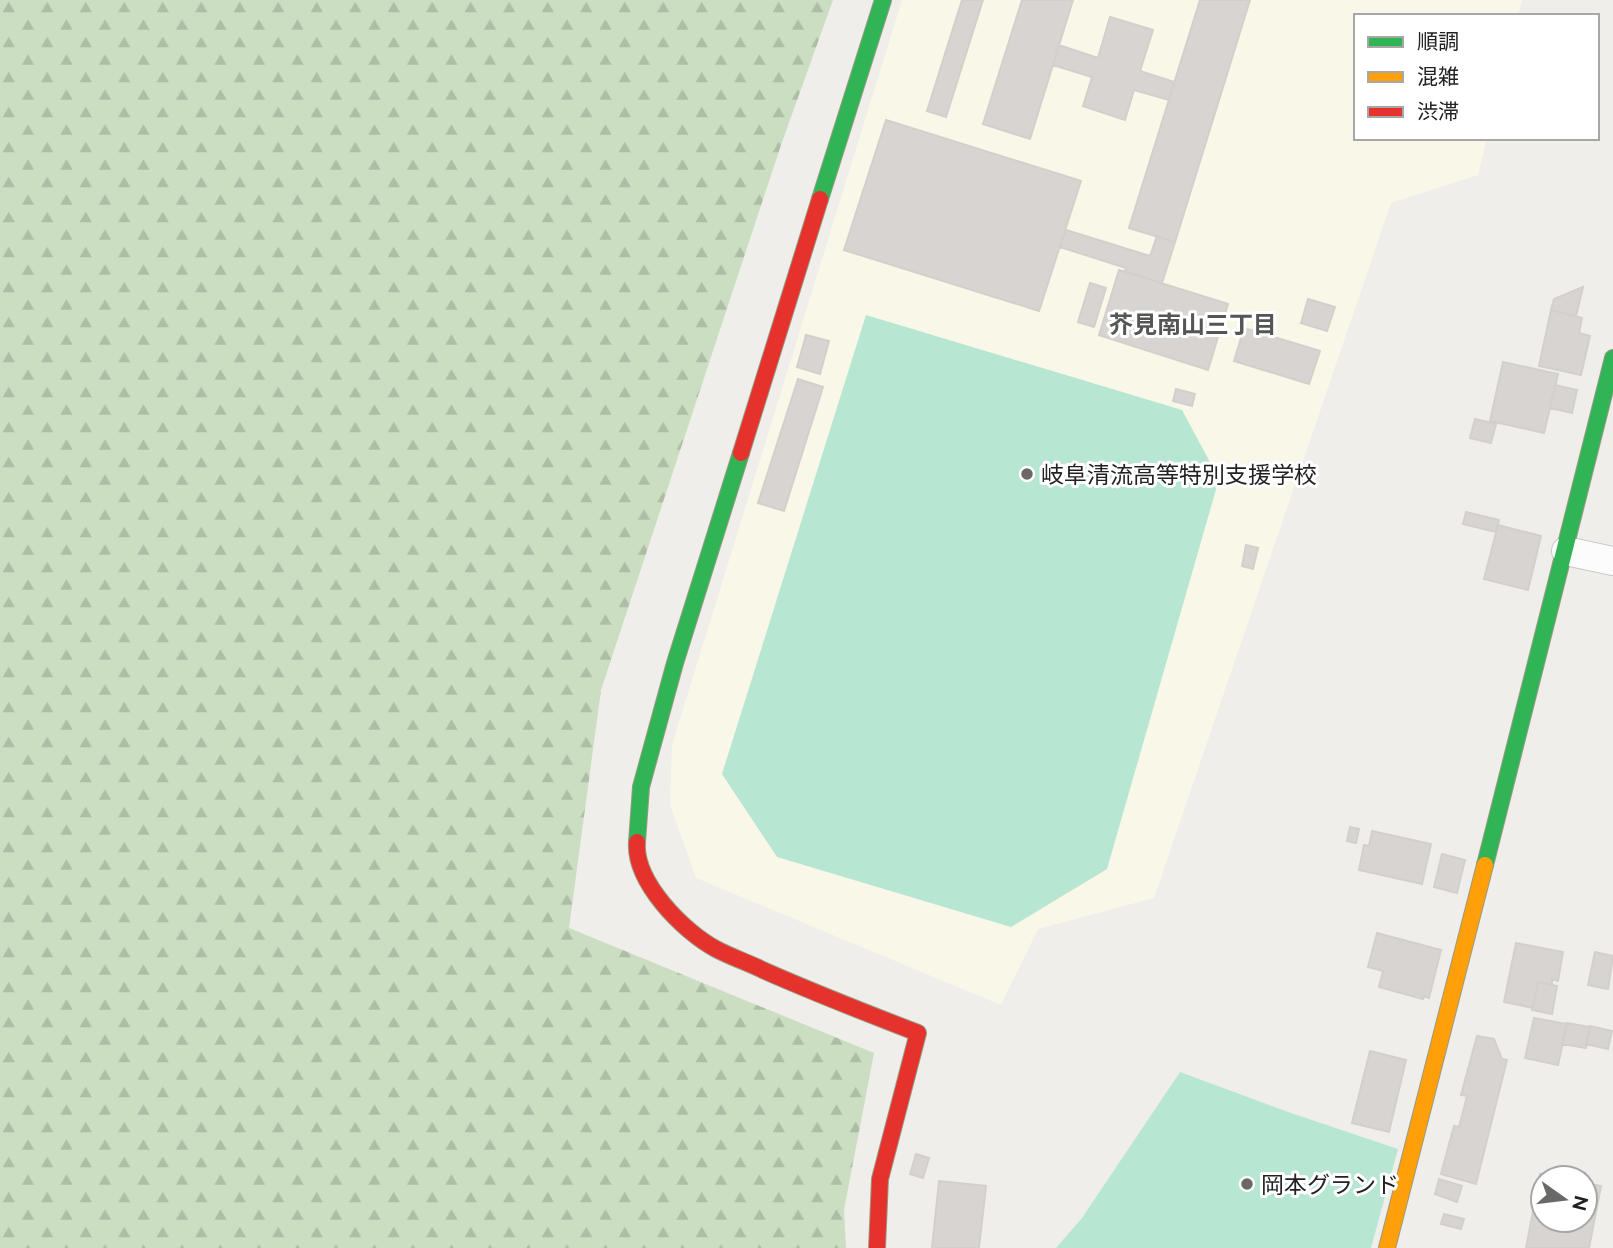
<svg xmlns="http://www.w3.org/2000/svg" width="1613" height="1248" viewBox="0 0 1613 1248" font-family="Raleway,'Noto Sans JP',sans-serif">
<style>
.education{fill:#f8f7e8}
.forest{fill:url(#forest-firs)}
.pitch{fill:#b7e6d2}
.building{fill:#d7d4d2;stroke:#d3d0cc;stroke-width:2}
.lines{fill:none;stroke-linecap:round;stroke-linejoin:round}
.street-casing{stroke:#c9c8c7;stroke-width:30}
.fast-casing{stroke:#999a82;stroke-width:18}
.slow-casing{stroke:#999a82;stroke-width:18}
.jam-casing{stroke:#999a82;stroke-width:18}
.street{stroke:#fdfcfc;stroke-width:28}
.fast{stroke:#30b455;stroke-width:16}
.slow{stroke:#ff9f0a;stroke-width:16}
.jam{stroke:#e5322d;stroke-width:16}
.poi-dot{fill:#6a6968;stroke:#fff;stroke-width:2.5}
.labels{text-anchor:middle;dominant-baseline:central;stroke-width:6;stroke-linejoin:round;paint-order:stroke}
.poi-label{font-size:23px;fill:#222;stroke:#fff;text-anchor:start}
.neighbourhood-label{font-size:24px;font-weight:bold;fill:#555;stroke:#fff}
</style>
<defs>
<pattern id="forest-firs" width="22" height="20" patternUnits="userSpaceOnUse" patternTransform="scale(1.75)"><rect width="22" height="20" fill="#cbdec1"/><path d="M5 1l3.5 6h-7zM16 11l3.5 6h-7z" fill="#aebea6"/></pattern>
</defs>
<rect width="100%" height="100%" fill="#f0eeeb"/>
<path class="education" d="M902 0H1522L1518 16H1356V138H1487L1478 175 1391 203 1154 898 1038 929 1001 1005 696 878 670 805 672 745Z"/>
<path class="forest" d="M0 0H833L781 145 601 690 569 928 874 1053 844 1210 846 1248H0Z"/>
<path class="pitch" d="M866 315 1182 410 1219 479 1107 869 1011 927 777 857 722 774Z
M1180 1072 1288 1112 1398 1149 1371 1248H1056L1082 1218Z"/>
<path class="building" d="M962 0H983L946 117 927 111Z
M1022 0H1073L1030 139 983 124Z
M1200 0H1250L1175 242 1129 228Z
M1110 17 1153 30 1140 71 1174 82 1169 100 1134 90 1125 120 1083 106 1092 77 1053 65 1059 45 1098 58Z
M886 120 1081 181 1039 311 844 250Z
M1066 230 1150 256 1157 236 1175 242 1162 283 1125 271 1126 268 1060 247Z
M1119 270 1228 304 1208 370 1099 335Z
M1090 283 1106 288 1094 327 1078 322Z
M1583 287 1576 316 1551 310 1554 299Z
M1308 299 1335 307 1327 331 1301 323Z
M1551 310 1582 318 1579 333 1590 336 1581 375 1539 366Z
M1244 328 1320 351 1309 384 1234 361Z
M806 335 829 341 820 374 797 367Z
M1503 362 1558 374 1544 433 1490 421Z
M798 379 823 387 784 511 758 503Z
M1555 385 1577 390 1572 413 1550 408Z
M1176 389 1195 394 1192 406 1173 401Z
M1475 419 1496 424 1491 443 1470 438Z
M1466 512 1499 520 1496 532 1463 524Z
M1498 525 1541 536 1528 590 1484 579Z
M1246 545 1258 548 1253 569 1242 566Z
M1350 827 1359 829 1356 843 1347 841Z
M1372 831 1431 844 1422 884 1359 870 1364 845 1369 846Z
M1442 854 1465 860 1457 893 1434 887Z
M1377 933 1441 950 1429 998 1424 996 1423 999 1379 987 1383 971 1368 967Z
M1516 943 1563 952 1558 981 1552 979V985L1538 982 1533 1008 1504 1002Z
M1595 952 1613 956 1608 989 1588 985Z
M1538 982 1557 986 1552 1014 1532 1010Z
M1534 1018 1567 1024 1558 1065 1525 1058Z
M1567 1023 1590 1027 1586 1048 1562 1044Z
M1590 1026 1612 1031 1608 1049 1586 1044Z
M1477 1036 1494 1039 1502 1059 1507 1060 1476 1184 1441 1174 1454 1126 1459 1127 1467 1096 1461 1095Z
M1370 1051 1406 1060 1389 1132 1352 1123Z
M916 1154 929 1158 923 1178 910 1174Z
M1540 1174 1562 1178H1543V1220H1585V1183L1601 1186 1589 1248H1526Z
M1439 1179 1462 1186 1457 1202 1435 1194Z
M939 1181 986 1186 979 1248H932Z
M1444 1214 1464 1219 1461 1229 1441 1224Z"/>
<g class="lines">
<defs>
<path id="street" d="M1566 551 1613 561"/>
<path id="fast" d="M820 199 883 0
M637 842 641 787 675 663 741 453
M1485 865 1613 358"/>
<path id="slow" d="M1387 1248 1485 865"/>
<path id="jam" d="M741 453 820 199
M637 842C634 882 683 931 716 949 731 957 749 963 765 971 815 993 866 1013 918 1033L880 1179 877 1248"/>
</defs>
<use href="#street" class="street-casing"/>
<use href="#fast" class="fast-casing"/>
<use href="#slow" class="slow-casing"/>
<use href="#jam" class="jam-casing"/>
<use href="#street" class="street"/>
<use href="#fast" class="fast"/>
<use href="#slow" class="slow"/>
<use href="#jam" class="jam"/>
</g>
<g class="poi-dot">
<circle cx="1027" cy="474" r="7"/>
<circle cx="1247" cy="1184" r="7"/>
</g>
<g class="labels">
<g class="poi-label">
<text x="1041" y="474">岐阜清流高等特別支援学校</text>
<text x="1261" y="1184">岡本グランド</text>
</g>
<g class="neighbourhood-label">
<text x="1193" y="324">芥見南山三丁目</text>
</g>
</g>
<rect x="1354" y="14" width="245" height="126" fill="#ffffff" stroke="#a7a7a7" stroke-width="2"/>
<rect x="1368" y="37" width="35" height="10" fill="#30b455" stroke="#a7a7a7" stroke-width="2"/>
<text x="1417" y="49" font-size="21" fill="#222222">順調</text>
<rect x="1368" y="72" width="35" height="10" fill="#ff9f0a" stroke="#a7a7a7" stroke-width="2"/>
<text x="1417" y="84" font-size="21" fill="#222222">混雑</text>
<rect x="1368" y="107" width="35" height="10" fill="#e5322d" stroke="#a7a7a7" stroke-width="2"/>
<text x="1417" y="119" font-size="21" fill="#222222">渋滞</text>
<g transform="translate(1564 1199) rotate(104)"><circle r="33" fill="#ffffff" stroke="#a7a7a7" stroke-width="2"/>
<path d="M0-5L12 26L0 18L-12 26Z" fill="#6a6968"/>
<text y="-10" font-size="19" font-weight="bold" text-anchor="middle" fill="#222222">N</text>
</g>
</svg>
